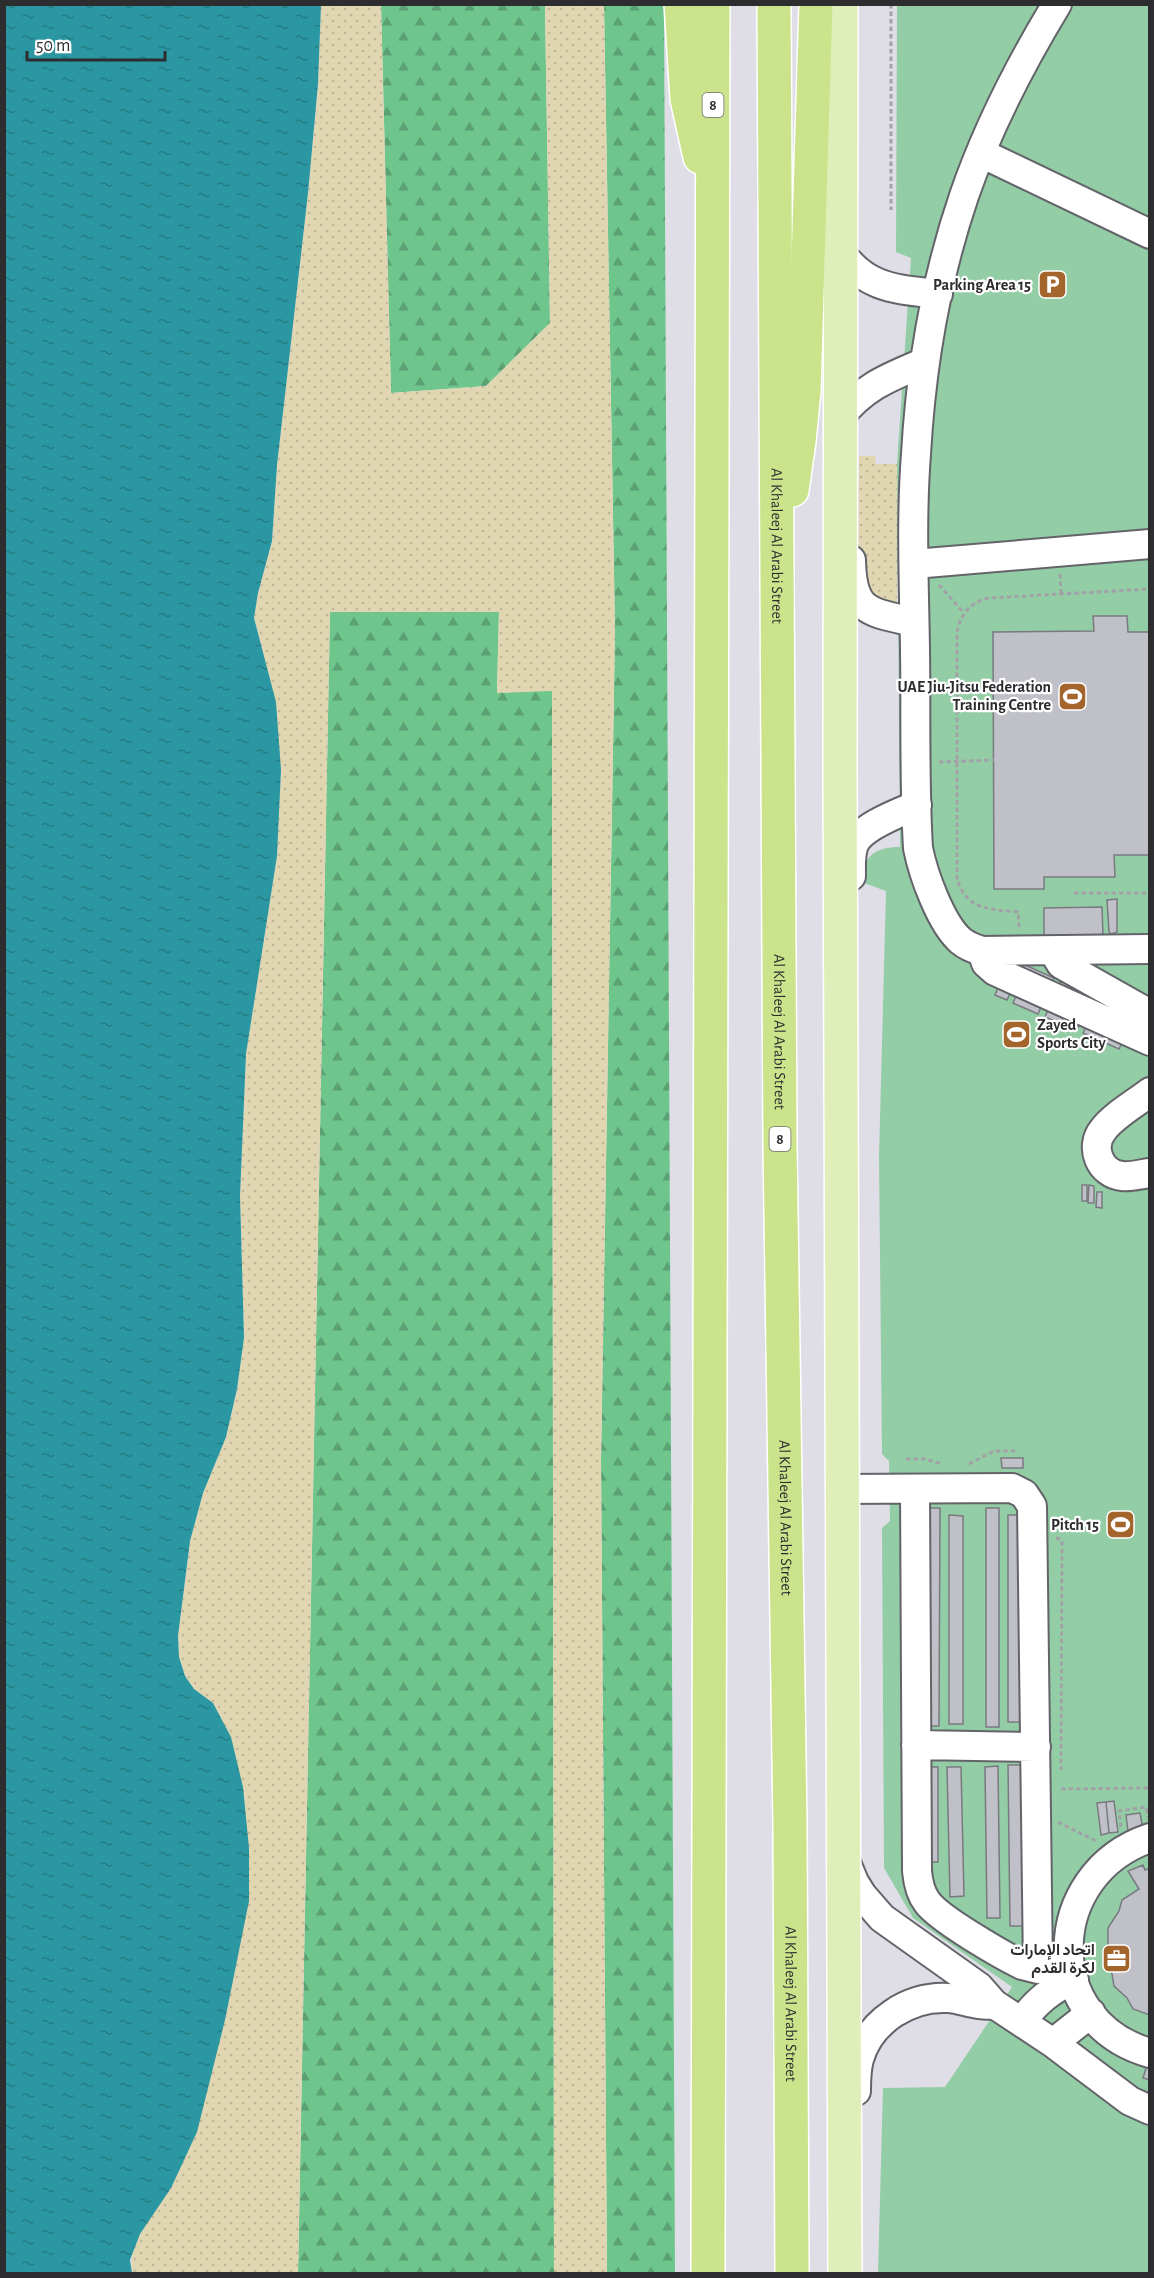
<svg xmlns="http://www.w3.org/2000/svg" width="1154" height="2278" viewBox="0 0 1154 2278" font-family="'Alegreya Sans',Vazirmatn,sans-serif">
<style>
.forest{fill:url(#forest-firs)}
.sand{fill:url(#sand-dots)}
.pitch{fill:#93cda5}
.water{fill:url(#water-ripples)}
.building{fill:#c0c0c8;stroke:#797980;stroke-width:1.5}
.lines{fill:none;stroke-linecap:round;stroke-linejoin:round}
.minor-casing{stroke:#63636a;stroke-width:32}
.major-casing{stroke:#fff;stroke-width:36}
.highway-casing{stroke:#fff;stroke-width:36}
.path{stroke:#a2a1a8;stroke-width:3;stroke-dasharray:4.5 3;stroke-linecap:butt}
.minor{stroke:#fff;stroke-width:28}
.major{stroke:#e0eeb9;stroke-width:33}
.highway{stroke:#cbe38b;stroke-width:33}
.labels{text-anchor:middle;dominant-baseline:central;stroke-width:4.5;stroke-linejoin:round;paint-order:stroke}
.shield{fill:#fff;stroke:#6c6c6e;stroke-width:1.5}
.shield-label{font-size:15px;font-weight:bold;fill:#2d2d30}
.poi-label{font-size:16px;font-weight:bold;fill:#2d2d30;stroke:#fff;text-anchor:end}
.street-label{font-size:16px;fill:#2d2d30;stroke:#fff}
</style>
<defs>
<pattern id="forest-firs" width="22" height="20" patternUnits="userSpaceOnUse" patternTransform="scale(1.5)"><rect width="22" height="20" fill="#6ec68d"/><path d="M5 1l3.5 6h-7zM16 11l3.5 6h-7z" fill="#5ba174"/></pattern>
<pattern id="sand-dots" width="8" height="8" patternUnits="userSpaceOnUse" patternTransform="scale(1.5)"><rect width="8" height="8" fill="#e0d6b1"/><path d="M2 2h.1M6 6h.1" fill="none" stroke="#c0b899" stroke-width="1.8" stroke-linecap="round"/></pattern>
<pattern id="water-ripples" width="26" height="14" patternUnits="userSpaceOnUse" patternTransform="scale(1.5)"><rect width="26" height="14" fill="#2a97a2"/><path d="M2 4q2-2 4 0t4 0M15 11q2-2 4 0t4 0" fill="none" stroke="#247c84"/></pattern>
</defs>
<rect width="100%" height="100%" fill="#dfdee7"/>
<path class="forest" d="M664 4 675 2273H607L601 1461 615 630 604 5Z
M381 5H545L550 323 486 386 391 393Z
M330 611 499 612 497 693 552 690 554 2273 298 2274Z"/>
<path class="sand" d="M321 5H381L391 393 486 386 550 323 545 5H604L615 630 601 1461 607 2273H554L552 691 497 693 499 612H330L298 2273H132C127 2241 154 2213 171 2188L213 1703 194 1689 185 1676 179 1657 178 1636 190 1541 203 1493 226 1437 237 1389 244 1338 240 1196 246 1054 277 856 281 770 261 644 254 618 258 593 272 541 277 465 308 193 318 84Z
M859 456H875L876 464H897V602L895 607 868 593 858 572Z"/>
<path class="pitch" d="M897 5H1149V2273H878L883 2088 945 2087 1012 1987 913 1918 884 1868 882 1528 890 1521 889 1461 882 1454 879 1157 886 891 861 882C863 856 875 847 900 847L897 464 911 258 896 252Z"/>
<path class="water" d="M5 4 321 5 318 84 308 193 277 465 272 541 258 593 254 618 276 702 281 770 277 856 246 1054 240 1196 244 1338 237 1389 226 1437 203 1493 190 1541 178 1636 179 1657 185 1676 194 1689 213 1703 231 1737 243 1787 249 1848V1901L225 2020 197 2132 171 2188 140 2234 130 2260 132 2273H5Z"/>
<path class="building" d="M1093 616H1127L1128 632H1150V855H1114L1115 877H1044V889H994L993 632 1094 631Z
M1117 899V932L1111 934 1109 932 1107 900Z
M1102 907 1103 936 1044 937V908Z
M1023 964 1054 978 1049 989 1018 976Z
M1061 981 1092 994 1087 1006 1056 992Z
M1000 983 1012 989 1007 1000 995 995Z
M1018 991 1043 1002 1038 1014 1013 1003Z
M1050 1005 1082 1019 1077 1030 1045 1017Z
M1088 1022 1124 1038 1119 1049 1083 1033Z
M1082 1185H1087V1201H1082Z
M1089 1185 1094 1186V1203H1088Z
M1097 1192H1102V1208L1096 1207Z
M1001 1458H1023V1468H1002Z
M926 1508H940L939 1726H925Z
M986 1508H999V1727H986Z
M949 1515 963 1516V1724H949Z
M1008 1515H1022V1722H1008Z
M1008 1765H1022L1024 1926H1010Z
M998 1766 1000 1918H987L985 1767Z
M928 1767H938V1862H927Z
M947 1767H961L964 1896 950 1897Z
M1114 1801 1118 1832 1109 1833 1106 1802Z
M1106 1802 1109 1833 1101 1835 1097 1803Z
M1140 1813 1143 1829 1128 1831 1126 1815Z
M1143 1865 1145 1870 1150 1868V2015L1133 2009 1127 1998 1114 1986 1112 1974 1105 1956 1108 1946V1928L1119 1911 1122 1900 1139 1889 1128 1871Z
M1148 2062H1150V2080L1143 2078Z"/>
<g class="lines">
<defs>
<path id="minor" d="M1057 4C1020 65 987 129 964 196 936 278 921 367 916 454 911 519 914 584 915 649 916 715 914 782 918 848 923 874 941 924 961 941 967 946 975 949 982 951L1150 949
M981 153 1150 234
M839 250C866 289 895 289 938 294
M840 417C864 386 890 377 925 362
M851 560C852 612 868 612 914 622
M914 564 1150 544
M851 876C851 866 850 854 854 844 862 826 899 813 917 805
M982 951 986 963 995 971 1150 1041
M1053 951 1061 964 1150 1014
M1150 1092C1136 1103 1113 1116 1103 1130 1089 1147 1100 1174 1122 1176 1131 1177 1141 1174 1150 1173
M841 1489 1012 1488 1024 1494 1032 1506 1038 1969
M915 1489 917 1871C918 1882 920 1893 927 1902 939 1919 1002 1955 1022 1965L1038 1969 1070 1965
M916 1745 1036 1747
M1150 1838C1043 1874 1040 2022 1150 2053
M844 1858 854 1882 862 1895 882 1918 979 1987 994 2004 1053 2043 1130 2101 1150 2110
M1022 2021C1036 2002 1051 1989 1074 1980
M1053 2043 1091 2013
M856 2091C856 2080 856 2070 859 2059 870 2021 909 1996 948 1998 963 1999 978 2007 994 2004"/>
<path id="major" d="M841 4 840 772 845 2274"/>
<g id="highway">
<path d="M681 4 687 99 700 157"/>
<path id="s1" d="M774 4 780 1144 790 1826 792 2274"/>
<path d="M792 490 799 441 804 391 816 4"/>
<path d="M708 2274 713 4"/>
</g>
</defs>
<use href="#minor" class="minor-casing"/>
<use href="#major" class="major-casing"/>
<use href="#highway" class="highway-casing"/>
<path class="path" d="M891 4V210
M1060 574 1061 594
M939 585 964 613
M939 762 994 760
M1074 893H1150
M1019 927 1018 912C990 909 967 911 957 879V632C961 613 971 602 989 598L1150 589
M906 1459H925L942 1464
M969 1464 994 1451H1015
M1056 1538 1061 1539 1062 1542 1061 1770
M1061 1789 1150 1788
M1058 1822 1098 1842
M1121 1827 1119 1811 1146 1807 1148 1817"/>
<use href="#minor" class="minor"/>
<use href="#major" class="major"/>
<use href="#highway" class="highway"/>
</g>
<defs>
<symbol id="parking-square" viewBox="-11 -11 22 22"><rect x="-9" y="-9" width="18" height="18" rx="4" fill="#a4652d" stroke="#fff"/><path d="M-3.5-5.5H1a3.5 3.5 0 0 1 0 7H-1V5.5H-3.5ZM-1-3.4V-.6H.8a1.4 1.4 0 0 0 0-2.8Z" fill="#fff"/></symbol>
<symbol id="stadium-square" viewBox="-11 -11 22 22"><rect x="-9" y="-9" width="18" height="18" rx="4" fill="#a4652d" stroke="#fff"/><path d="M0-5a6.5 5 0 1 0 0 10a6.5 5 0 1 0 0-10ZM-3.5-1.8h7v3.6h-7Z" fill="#fff"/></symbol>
<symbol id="office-square" viewBox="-11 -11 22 22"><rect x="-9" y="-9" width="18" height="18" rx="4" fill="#a4652d" stroke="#fff"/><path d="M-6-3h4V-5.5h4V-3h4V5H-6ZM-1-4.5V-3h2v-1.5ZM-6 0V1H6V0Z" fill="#fff"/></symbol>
</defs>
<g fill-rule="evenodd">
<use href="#parking-square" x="1036" y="268" width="33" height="33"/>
<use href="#stadium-square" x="1056" y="680" width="33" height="33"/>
<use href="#stadium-square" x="1000" y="1018" width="33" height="33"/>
<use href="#stadium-square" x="1104" y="1508" width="33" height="33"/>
<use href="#office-square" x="1100" y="1942" width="33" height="33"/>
</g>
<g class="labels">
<g class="shield">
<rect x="702.5" y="93" width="21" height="24" rx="4.5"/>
<rect x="769.5" y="1127" width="21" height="24" rx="4.5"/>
</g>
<g class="shield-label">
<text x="713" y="105">8</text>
<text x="780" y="1139">8</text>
</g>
<g class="poi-label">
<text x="1031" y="285">Parking Area 15</text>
<text x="1051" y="687">UAE Jiu-Jitsu Federation<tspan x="1051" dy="18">Training Centre</tspan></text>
<text x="1037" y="1025" text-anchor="start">Zayed<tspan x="1037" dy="18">Sports City</tspan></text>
<text x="1099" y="1525">Pitch 15</text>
<text x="1095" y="1950">اتحاد الإمارات<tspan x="1095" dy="18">لكرة القدم</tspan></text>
</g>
<g class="street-label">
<text stroke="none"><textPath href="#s1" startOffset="542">Al Khaleej Al Arabi Street</textPath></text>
<text stroke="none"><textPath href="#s1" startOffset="1028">Al Khaleej Al Arabi Street</textPath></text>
<text stroke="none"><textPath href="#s1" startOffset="1514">Al Khaleej Al Arabi Street</textPath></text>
<text stroke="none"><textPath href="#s1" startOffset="2000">Al Khaleej Al Arabi Street</textPath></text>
</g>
</g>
<rect width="1154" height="2278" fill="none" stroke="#2d2d30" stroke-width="12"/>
<path d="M27 51v9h138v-9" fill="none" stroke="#2d2d30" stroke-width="3"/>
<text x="36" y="51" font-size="18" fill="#2d2d30" stroke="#ffffff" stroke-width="4.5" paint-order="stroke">50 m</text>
</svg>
